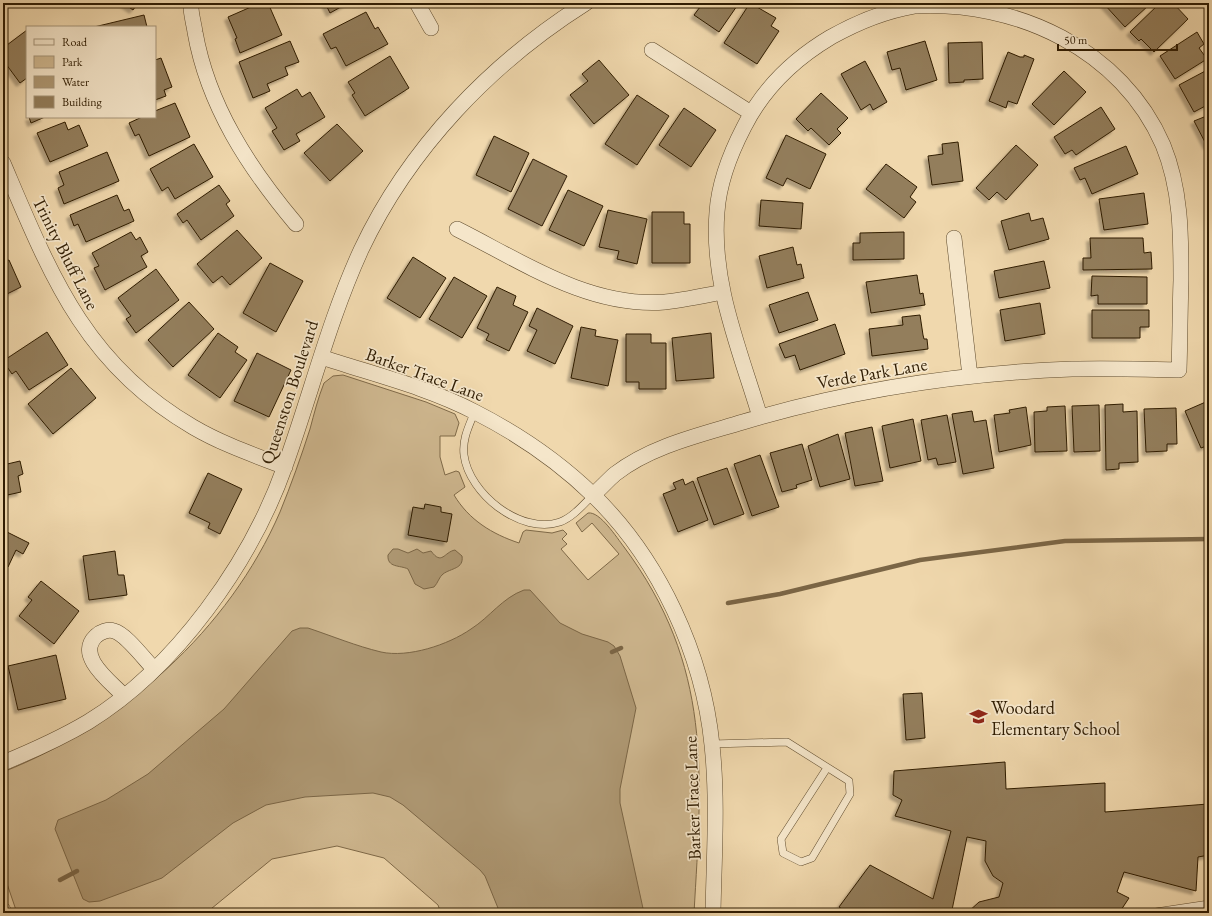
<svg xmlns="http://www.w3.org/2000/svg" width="1212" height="916" viewBox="0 0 1212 916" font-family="'EB Garamond',serif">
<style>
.green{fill:#cfb890;stroke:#7f6a49}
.water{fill:#ae9873;stroke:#7b6646}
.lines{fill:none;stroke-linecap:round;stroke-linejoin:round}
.stream{stroke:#7b6646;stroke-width:4.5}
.building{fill:#937e5b;stroke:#2f1c02;filter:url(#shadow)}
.lane-casing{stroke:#5f4b2d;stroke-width:8}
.street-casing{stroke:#5f4b2d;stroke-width:16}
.lane{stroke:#f5e6ca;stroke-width:7}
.street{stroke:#f5e6ca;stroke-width:15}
.labels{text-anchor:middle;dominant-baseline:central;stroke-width:3.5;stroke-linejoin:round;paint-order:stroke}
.street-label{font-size:18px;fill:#2f1c02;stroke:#f5e6ca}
.poi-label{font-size:18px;fill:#2f1c02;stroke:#f5e6ca;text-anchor:start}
</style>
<defs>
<filter id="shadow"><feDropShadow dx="-3.5" dy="3.5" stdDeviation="1" flood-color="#0004"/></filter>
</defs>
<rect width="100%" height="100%" fill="#f0d8ad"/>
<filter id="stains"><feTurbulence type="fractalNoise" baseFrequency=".005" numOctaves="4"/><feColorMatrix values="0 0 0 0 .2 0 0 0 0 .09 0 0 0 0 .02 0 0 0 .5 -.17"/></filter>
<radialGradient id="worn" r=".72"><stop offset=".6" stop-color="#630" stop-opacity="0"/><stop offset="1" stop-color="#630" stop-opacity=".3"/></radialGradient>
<path class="green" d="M343 375 426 402 455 414 459 423 455 436H440V457L445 475 456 471 459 472 465 487 454 495C469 520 492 534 519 543L523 532 526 530 552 533 563 530 567 534 562 539 567 544 561 549 588 580 619 554 592 523 582 532 576 523 588 513C600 511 617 538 624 547 713 666 702 774 694 913H441L438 905 384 858 337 846 272 859 206 913H17L3 872V772C122 725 229 630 280 512 291 485 301 457 310 429 314 414 318 398 324 383L333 376Z"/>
<path class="water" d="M393 549H398L408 553 417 549 423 553 431 551C442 566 444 552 455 550L462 556C464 569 451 568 443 574 439 577 438 583 434 587L424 589 415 584 408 569C400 565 387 568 388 555Z
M524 590H530L560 623 582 634 608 642 614 646 620 656 636 708 620 789V803L644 913H500L485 876 480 870 403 805 390 797 373 793 305 797 266 805 233 823 162 878 100 901 89 902 83 899 55 829 58 820 106 800 148 774 224 709 292 631 300 628H308C332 636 356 646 381 652 408 658 448 645 471 629 490 617 502 598 524 590Z"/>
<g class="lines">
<path class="stream" d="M728 603 780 594 920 560 1065 541 1209 539
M612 652 621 648
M60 880 77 871"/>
</g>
<path class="building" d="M123 3H138L133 10Z
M260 3H268L282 35 240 53 235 39 237 38 228 17Z
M325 3H348L330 13Z
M703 3H739L719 32 694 15Z
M750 3 776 18 771 26 779 31 757 64 724 43Z
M1147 3 1149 5 1125 27 1104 4Z
M1160 3H1173L1188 19 1154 52 1141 39 1139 41 1130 32Z
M366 12 375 29 378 27 388 44 346 66 336 47 331 49 323 34Z
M144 15 147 27H94Z
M27 30V78L20 83 3 60V48Z
M1197 32 1204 44 1199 48 1207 59 1175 79 1160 56Z
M290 41 299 62 285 67 288 75 267 84 270 91 253 98 239 62Z
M925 41 937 80 906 90 900 68 892 70 887 52Z
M982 42 983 79 964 80V82L949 83 948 43Z
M1008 52 1020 57H1024V55L1034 59 1017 104 1008 101 1006 108 989 101Z
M390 56 409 88 365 116 352 95 355 93 348 82Z
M161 58 172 87 164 90 166 96 155 100V60Z
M599 60 629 95 594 124 570 95 588 81 582 74Z
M865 61 887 102 873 110 870 104 861 110 841 74Z
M1209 69V104L1194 112 1179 85Z
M1064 71 1086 92 1054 125 1032 104Z
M297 89 302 97 310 92 325 117 296 134 300 141 284 150 272 131 277 128 265 108Z
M821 93 848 118 837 129 841 133 829 145 811 128 808 131 796 119Z
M637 95 669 116 637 165 605 144Z
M175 103 190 137 149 156 139 134 135 136 129 123 142 117H155V111Z
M1101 107 1115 129 1076 155 1072 150 1065 154 1054 137Z
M684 108 716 130 691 167 659 145Z
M1209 115V145L1207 146 1194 121Z
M29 117H45L31 123Z
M65 122 68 130 79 125 88 146 50 162 37 133Z
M337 124 363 151 330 181 304 153Z
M786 135 826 154 810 189 787 178 783 186 766 178Z
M494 136 529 153 511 192 476 175Z
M958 142 963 181 932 185 928 156 943 154 942 144Z
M194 144 213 177 175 199 168 187 162 191 150 169Z
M1016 145 1038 165 1006 200 997 192 989 200 976 188Z
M1126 146 1138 174 1092 194 1085 178 1080 180 1074 168Z
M107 152 119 181 64 204 58 188 64 185 59 172Z
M533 159 567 176 542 226 508 209Z
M886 164 917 187 910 197 916 202 904 218 866 189Z
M219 185 230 201 226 204 234 216 201 240 187 220 183 223 177 214Z
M568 190 603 206 584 246 549 230Z
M1144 193 1148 224 1104 230 1099 199Z
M117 195 124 211 129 209 134 221 86 242 78 224 74 226 70 215Z
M761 200 803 203 801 229 759 226Z
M608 210 647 219 637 264 617 259 619 251 599 247Z
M652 212H684V224H690V263H652Z
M1029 213 1031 221 1043 218 1049 239 1009 250 1001 221Z
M237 230 262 258 230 285 222 276 213 283 197 264Z
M131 232 136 240 140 237 148 252 141 256 147 267 105 290 94 268 99 266 92 253Z
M904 232V259L853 260V243H860V233Z
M1090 238H1143L1144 253 1151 252 1152 269 1083 270V258H1091Z
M793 247 797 265 801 264 804 278 767 288 759 256Z
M413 257 446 278 420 318 387 298Z
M9 260 21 287 3 296V262Z
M1044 261 1050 288 999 298 994 271Z
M270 263 303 281 276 332 243 313Z
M156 269 179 300 136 333 126 319 131 316 118 298Z
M917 275 920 294 923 293 925 305 871 313 866 282Z
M1092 276 1147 277V304H1098V295L1091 296Z
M454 277 487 296 462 338 429 319Z
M497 287 516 296 513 305 528 312 509 351 486 340 489 334 477 328Z
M808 292 818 320 779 333 769 305Z
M189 302 214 329 173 367 148 340Z
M1040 303 1045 334 1005 341 1000 310Z
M537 308 573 326 555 364 527 351 537 330 529 326Z
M1092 310H1149V327H1140V338H1092Z
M920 315 923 335 924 339H927L928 349 872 356 869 329 903 325 902 317Z
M835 324 845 354 800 370 795 355 785 358 779 344Z
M581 327 596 330 595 336 618 340 608 386 571 378Z
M47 332 68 365 29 390 16 371 12 374 3 361Z
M218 333 238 347 235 352 247 360 220 398 188 375Z
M711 333 714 378 676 381 672 338Z
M626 334H651V343H666V389H639V382H626Z
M257 353 291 370 269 417 234 401Z
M71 368 96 398 53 434 28 404Z
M1208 401 1209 445 1201 448 1185 411Z
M1123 404V412L1137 411 1138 462 1119 463V469L1106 470 1105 405Z
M1099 405 1100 451 1074 452 1072 406Z
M1065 406 1067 451 1035 452 1034 412 1047 411V407Z
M1026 407 1031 445 999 452 994 415 1010 413 1009 410Z
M1176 408 1177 444H1167V451L1146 452 1144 409Z
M972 411 974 422 986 420 994 468 963 474 952 414Z
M947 415 956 462 938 465 936 458 928 460 921 420Z
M913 419 921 461 890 468 882 426Z
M872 427 883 481 855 486 845 433Z
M838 434 850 479 820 487 808 446Z
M802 444 812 480 796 485 797 488 782 492 770 453Z
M760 455 779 507 752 516 734 464Z
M20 461 23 474 18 476 21 492 3 496V465Z
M727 468 744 514 714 525 697 478Z
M208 473 242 489 220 534 208 528 210 523 189 513Z
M683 479 685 485 693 481 708 520 678 532 663 494 676 489 673 483Z
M425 504 441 507V512L452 514 447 542 408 535 413 507 424 509Z
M3 530 29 543 23 554 16 550 8 567 3 564Z
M115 551 118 575H124L127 595 89 600 83 556Z
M41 581 79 611 54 644 19 616 32 600 28 597Z
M56 655 66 699 18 710 8 666Z
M922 693 925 738 906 740 903 694Z
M1005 762 1006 789 1105 783V812L1208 804 1209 855 1198 857 1196 891 1124 872 1117 892 1129 898 1119 913H967L979 902 999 897 1003 883 993 876 985 861 986 841 967 837 952 910 958 913H848L839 907 870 865 933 899 951 831 895 816 902 800 893 795 894 771Z"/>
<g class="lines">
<defs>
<path id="lane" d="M475 411C469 426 462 439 464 455 469 494 521 535 560 522 573 517 583 505 593 495
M712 744 787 742 849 781 850 794 812 858 801 862 783 853 781 839 827 768
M1149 913 1209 904"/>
<path id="street" d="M191 3C190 11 194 24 195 32 208 106 249 168 296 224
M417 3 431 28
M652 50 751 113
M3 163C50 273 84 364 193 427 222 444 254 455 285 467
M457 229C521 261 589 308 665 302 684 300 703 296 722 292
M954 238 970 376
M321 357C372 374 427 387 475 412 518 434 559 462 593 495 659 559 703 654 712 745 718 801 714 857 713 913
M593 495C601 488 608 480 615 474 651 446 700 435 743 422 850 390 960 373 1072 369 1108 368 1144 369 1179 370 1180 340 1180 310 1181 280 1181 234 1181 189 1163 145 1122 50 1017 0 914 6 885 11 856 23 831 37 794 59 763 89 744 127 730 154 719 182 717 212 711 283 740 350 760 417
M124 696C111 682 75 656 96 636 100 632 108 629 114 631 126 634 145 660 154 669
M3 763C32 751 61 738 88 722 176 668 251 562 285 466 311 394 329 320 361 250 409 148 491 63 586 3
M3 910 4 913"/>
</defs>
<use href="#lane" class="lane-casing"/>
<use href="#street" class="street-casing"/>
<use href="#lane" class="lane"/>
<use href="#street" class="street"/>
</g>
<defs>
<symbol id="school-bare" viewBox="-9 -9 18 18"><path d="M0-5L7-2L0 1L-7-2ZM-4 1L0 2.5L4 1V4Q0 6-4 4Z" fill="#8f2418" stroke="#f5e6ca" stroke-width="2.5" paint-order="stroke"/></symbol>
</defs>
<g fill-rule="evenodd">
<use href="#school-bare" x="966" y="704" width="25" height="25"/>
</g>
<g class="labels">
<g class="street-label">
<text transform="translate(66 253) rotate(63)">Trinity Bluff Lane</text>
<text transform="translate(872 373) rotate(-10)">Verde Park Lane</text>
<text transform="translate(425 374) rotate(20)">Barker Trace Lane</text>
<text transform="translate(289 392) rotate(-72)">Queenston Boulevard</text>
<text transform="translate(692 798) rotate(-92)">Barker Trace Lane</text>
</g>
<g class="poi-label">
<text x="991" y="707">Woodard<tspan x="991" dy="21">Elementary School</tspan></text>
</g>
</g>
<rect width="1212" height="916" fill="none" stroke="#f0d8ad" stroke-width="16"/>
<rect x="4" y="4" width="1204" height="908" fill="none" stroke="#2f1c02" stroke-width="2"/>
<rect x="8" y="8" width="1196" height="900" fill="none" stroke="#2f1c02"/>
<rect x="26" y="26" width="130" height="92" fill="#f5e6ca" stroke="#a6957a"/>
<rect x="34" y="39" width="20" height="6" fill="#f5e6ca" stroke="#a6957a"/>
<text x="62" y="46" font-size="12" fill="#2f1c02">Road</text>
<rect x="34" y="56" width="20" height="12" fill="#cfb890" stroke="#a6957a"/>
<text x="62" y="66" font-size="12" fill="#2f1c02">Park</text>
<rect x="34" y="76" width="20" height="12" fill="#ae9873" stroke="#a6957a"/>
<text x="62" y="86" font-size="12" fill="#2f1c02">Water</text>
<rect x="34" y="96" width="20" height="12" fill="#937e5b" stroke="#a6957a"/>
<text x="62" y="106" font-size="12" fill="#2f1c02">Building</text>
<path d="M1058 44v6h119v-6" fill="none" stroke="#2f1c02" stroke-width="2"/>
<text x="1064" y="44" font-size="12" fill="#2f1c02" stroke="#f5e6ca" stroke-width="3" paint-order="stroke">50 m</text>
<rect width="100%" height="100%" filter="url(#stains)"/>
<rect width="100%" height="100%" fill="url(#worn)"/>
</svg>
